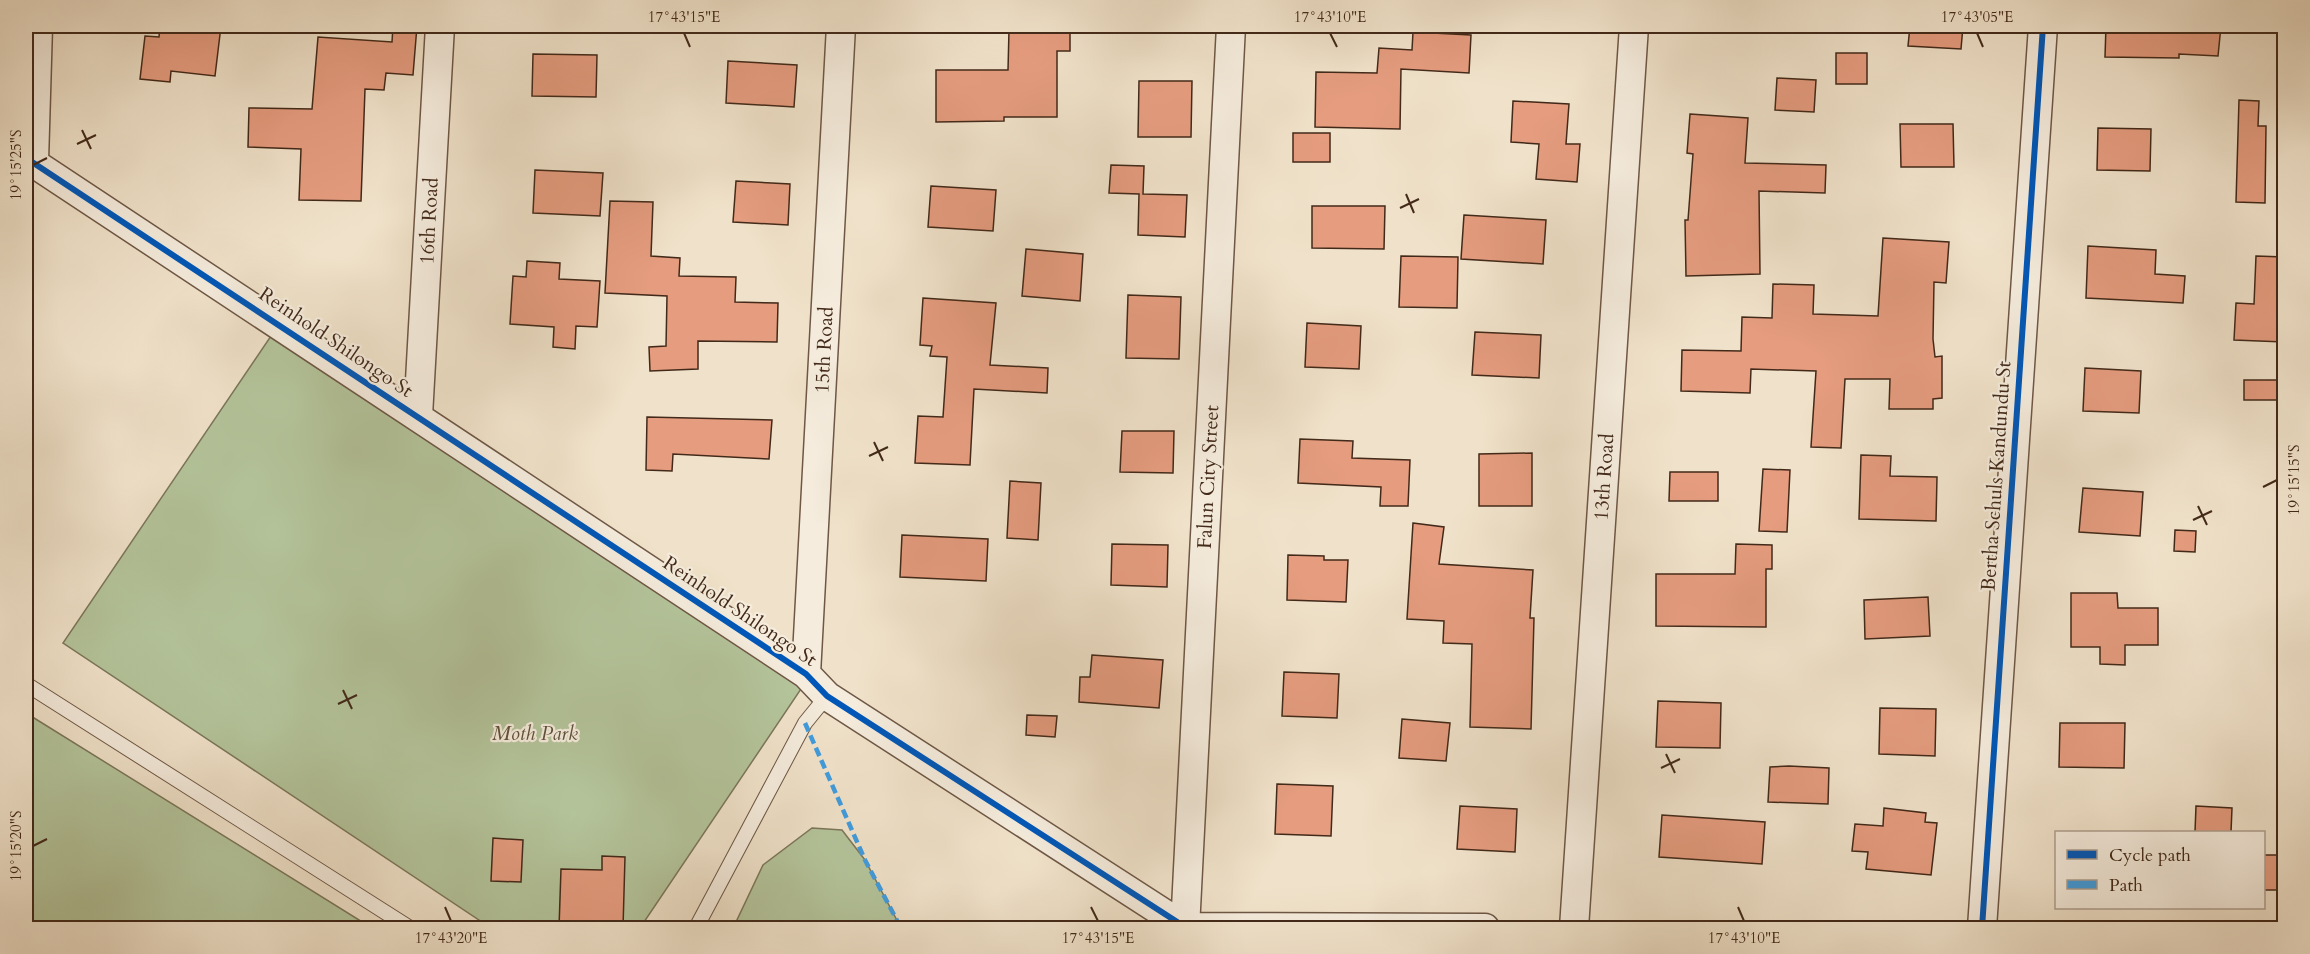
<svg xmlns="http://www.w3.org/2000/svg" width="2310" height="954" viewBox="0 0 2310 954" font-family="Cardo,serif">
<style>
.green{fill:#b4c49b;stroke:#7b765a;stroke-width:1.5}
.building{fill:#e59c7f;stroke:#422919;stroke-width:1.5}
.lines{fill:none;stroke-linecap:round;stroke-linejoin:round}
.service-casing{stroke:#6e5745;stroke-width:16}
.minor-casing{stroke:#6e5745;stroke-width:31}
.service{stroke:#f5ecdd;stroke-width:14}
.minor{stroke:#f5ecdd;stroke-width:28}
.quiet{stroke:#3f9cdf;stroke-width:4.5;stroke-dasharray:9 4.5;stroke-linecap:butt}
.cycleway-casing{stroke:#f5ecdd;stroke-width:10}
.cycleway{stroke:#0057b8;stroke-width:6}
.ticks{fill:none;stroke:#422919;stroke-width:2}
.labels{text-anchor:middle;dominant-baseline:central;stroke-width:4.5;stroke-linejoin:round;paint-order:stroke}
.street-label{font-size:20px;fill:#422919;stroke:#f5ecdd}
.park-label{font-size:20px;font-style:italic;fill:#5e503a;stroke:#f5ecdd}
.neatline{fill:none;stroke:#422919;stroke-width:2}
.ticks-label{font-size:15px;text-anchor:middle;fill:#422919}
</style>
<rect width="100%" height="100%" fill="#f0e2ca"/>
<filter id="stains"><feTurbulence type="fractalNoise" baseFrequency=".00333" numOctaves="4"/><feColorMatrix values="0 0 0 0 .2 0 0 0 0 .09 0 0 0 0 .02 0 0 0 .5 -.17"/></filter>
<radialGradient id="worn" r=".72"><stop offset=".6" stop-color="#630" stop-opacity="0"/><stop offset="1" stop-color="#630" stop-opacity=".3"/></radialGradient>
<path class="green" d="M273 333 803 686 640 928H491L63 643Z
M26 713 372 928H26Z
M812 828 842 830 865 860 901 928H736V922L763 865Z"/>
<path class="building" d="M160 26H221L215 76 171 71 170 82 140 79 145 36 159 37Z
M393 26H417L413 75 386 73 384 90 365 89 361 201 299 200 301 149 248 147 249 108 312 109 318 37 392 42Z
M1038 26H1070V51H1057V117H1004V121L936 122V70H1008L1009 30H1038Z
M1910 26H1963L1961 49 1908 46Z
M2106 26H2221L2218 56 2179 54V58L2105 57Z
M1413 32 1471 35 1469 73 1401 69 1400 129 1315 127 1316 72 1377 73 1379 48 1412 50Z
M1836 53H1867V84H1836Z
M533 54 597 55 596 97 532 96Z
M728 61 797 65 794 107 726 103Z
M1777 78 1816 80 1814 112 1775 110Z
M1139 81H1192L1191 137H1138Z
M2239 100 2259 101 2258 126H2266L2265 203 2236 202Z
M1513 101 1569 104 1566 144H1580L1577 182 1536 179 1539 144 1511 142Z
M1690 114 1748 118 1745 163 1826 165 1825 193 1759 191 1760 274 1686 276 1685 220H1688L1693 154 1687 153Z
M1900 124H1953L1954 167H1901Z
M2098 128 2151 129 2150 171 2097 170Z
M1293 133H1330V162H1293Z
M1111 165 1144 166 1143 194 1187 195 1185 237 1138 235 1139 194 1109 193Z
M535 170 603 173 600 216 533 213Z
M736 181 790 184 788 225 733 222Z
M931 186 996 190 993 231 928 227Z
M610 201 653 202 651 256 680 258 679 276 736 277 735 302 778 303 777 342 698 341V369L650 371 649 347 666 346 667 296 605 293Z
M1312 206H1385L1384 249 1312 248Z
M1464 215 1546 220 1543 264 1461 259Z
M1883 238 1949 242 1946 283 1934 282 1933 339 1935 357 1942 356V398L1933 399V409H1889L1890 379H1845L1841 448 1811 447 1816 371 1751 369 1750 393 1681 391 1682 350 1741 351 1742 317 1772 318 1773 284 1814 285 1813 314 1878 316Z
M2088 246 2156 250 2155 274 2185 276 2183 303 2086 298Z
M1026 249 1083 254 1080 301 1022 296Z
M1401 256 1458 257 1457 308 1399 307Z
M2256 256 2284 257V342L2234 340 2236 303 2254 304Z
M527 261 560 263 559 279 600 281 597 327 576 326 575 349 553 347 554 327 510 324 513 276 526 277Z
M1128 295 1181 297 1179 359 1126 358Z
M923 298 996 303 990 365 1048 368 1047 393 974 389 970 465 915 463 918 416 943 417 947 357 930 356 932 346 920 345Z
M1307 323 1361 326 1359 369 1305 367Z
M1475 332 1541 335 1539 378 1472 375Z
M2085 368 2141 371 2139 413 2083 411Z
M2244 380H2284V400H2244Z
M647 417 772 420 769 459 673 454 672 471 646 470Z
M1122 431H1174L1173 473 1120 472Z
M1300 439 1353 441 1352 458 1410 460 1408 506H1380L1381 487 1298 483Z
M1532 453V506H1479V454Z
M1861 455 1891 456 1890 476 1937 477 1936 521 1859 519Z
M1763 469 1790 470 1787 532 1759 531Z
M1670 472H1718V501H1669Z
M1010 481 1041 483 1038 540 1007 538Z
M2083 488 2143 492 2140 536 2079 532Z
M1413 523 1444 527 1439 564 1533 570 1530 618H1534L1531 729 1470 727 1472 644 1443 643 1444 621 1407 619Z
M2175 530 2196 531 2195 552 2174 551Z
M902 535 988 539 986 581 900 577Z
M1112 544 1168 545 1167 587 1111 585Z
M1736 544 1772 545V569H1766V627L1656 626V574H1735Z
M1288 555 1324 556V560H1348L1346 602 1287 600Z
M2071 593H2117L2118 608H2158V645H2125V665L2100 664V647H2071Z
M1928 597 1930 636 1865 639 1864 600Z
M1092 655 1163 660 1159 708 1079 702 1080 677H1090Z
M1284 672 1339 674 1337 718 1282 716Z
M1658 701 1721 703 1720 748 1656 747Z
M1880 708 1936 709 1935 756 1879 754Z
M1027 715 1057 716 1055 737 1026 735Z
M1402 719 1450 723 1446 761 1399 758Z
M2060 723H2125L2124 768 2059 767Z
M1789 766 1829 768 1828 804 1768 802 1770 767Z
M1277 784 1333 786 1331 836 1275 834Z
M1460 806 1517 809 1515 852 1457 849Z
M2196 806 2232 808 2231 832H2195Z
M1884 808 1926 813 1925 822 1937 823 1931 875 1866 869 1868 852 1852 851 1855 824 1883 826Z
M1662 815 1765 822 1762 864 1659 857Z
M493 838 523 840 521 882 491 881Z
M2264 855H2284V890H2264Z
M602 856 625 857 623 928H559L561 869 602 870Z"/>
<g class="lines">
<defs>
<path id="service" d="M26 684 410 928
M696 928 805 723 827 696"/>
<path id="minor" d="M26 158 806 674 827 696 1185 927 1485 928
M34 161 38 26
M418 416 440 26
M806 674 841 26
M1185 928 1231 26
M1574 928 1634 26
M1982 928 2043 26"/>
</defs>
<use href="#service" class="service-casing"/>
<use href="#minor" class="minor-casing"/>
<use href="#service" class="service"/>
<use href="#minor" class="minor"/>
<path class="quiet" d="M805 723 865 860 901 928"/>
<defs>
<path id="cycleway" d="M26 158 806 674 827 696 1185 927 1485 928
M1982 928 2043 26"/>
</defs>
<use href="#cycleway" class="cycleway-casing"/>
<use href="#cycleway" class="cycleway"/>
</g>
<path class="ticks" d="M684 33 690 47M1330 33 1337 47M1977 33 1983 47M82 130 91 149M77 144 96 135M33 165 47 158M1406 194 1414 213M1400 208 1419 199M874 442 883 461M869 456 888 447M2263 487 2277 480M2198 506 2207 525M2193 520 2212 511M343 690 352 709M338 704 357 695M1666 754 1675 773M1661 768 1680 759M33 846 47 839M445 907 451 921M1091 907 1098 921M1738 907 1744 921"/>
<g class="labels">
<g class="street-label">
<text transform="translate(429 221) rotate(-87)">16th Road</text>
<text transform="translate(336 342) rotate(34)">Reinhold Shilongo St</text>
<text transform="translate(824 350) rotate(-87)">15th Road</text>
<text transform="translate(1996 476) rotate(-86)">Bertha Schuls Kandundu St</text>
<text transform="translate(1208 477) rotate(-87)">Falun City Street</text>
<text transform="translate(1604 477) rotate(-86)">13th Road</text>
<text transform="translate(740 611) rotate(34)">Reinhold Shilongo St</text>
</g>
<g class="park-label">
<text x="535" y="733">Moth Park</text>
</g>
</g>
<rect width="2310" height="954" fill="none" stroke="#f0e2ca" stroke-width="66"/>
<rect x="2055" y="831" width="210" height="78" fill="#f5ecdd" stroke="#ad9e8f" stroke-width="1.5"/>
<rect x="2067" y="850" width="30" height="9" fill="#0057b8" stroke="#ad9e8f" stroke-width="1.5"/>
<text x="2109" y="861" font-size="18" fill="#422919">Cycle path</text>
<rect x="2067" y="880" width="30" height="9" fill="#3f9cdf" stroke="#ad9e8f" stroke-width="1.5"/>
<text x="2109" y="891" font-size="18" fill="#422919">Path</text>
<rect x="33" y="33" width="2244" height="888" class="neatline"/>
<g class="ticks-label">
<text x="684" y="22">17°43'15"E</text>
<text x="1330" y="22">17°43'10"E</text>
<text x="1977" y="22">17°43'05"E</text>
<text transform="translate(16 165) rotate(-90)" y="5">19°15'25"S</text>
<text transform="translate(2294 480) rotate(-90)" y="5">19°15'15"S</text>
<text transform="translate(16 846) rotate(-90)" y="5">19°15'20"S</text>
<text x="451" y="943">17°43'20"E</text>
<text x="1098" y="943">17°43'15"E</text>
<text x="1744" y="943">17°43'10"E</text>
</g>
<rect width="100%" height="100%" filter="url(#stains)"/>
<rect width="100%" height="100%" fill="url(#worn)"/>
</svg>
